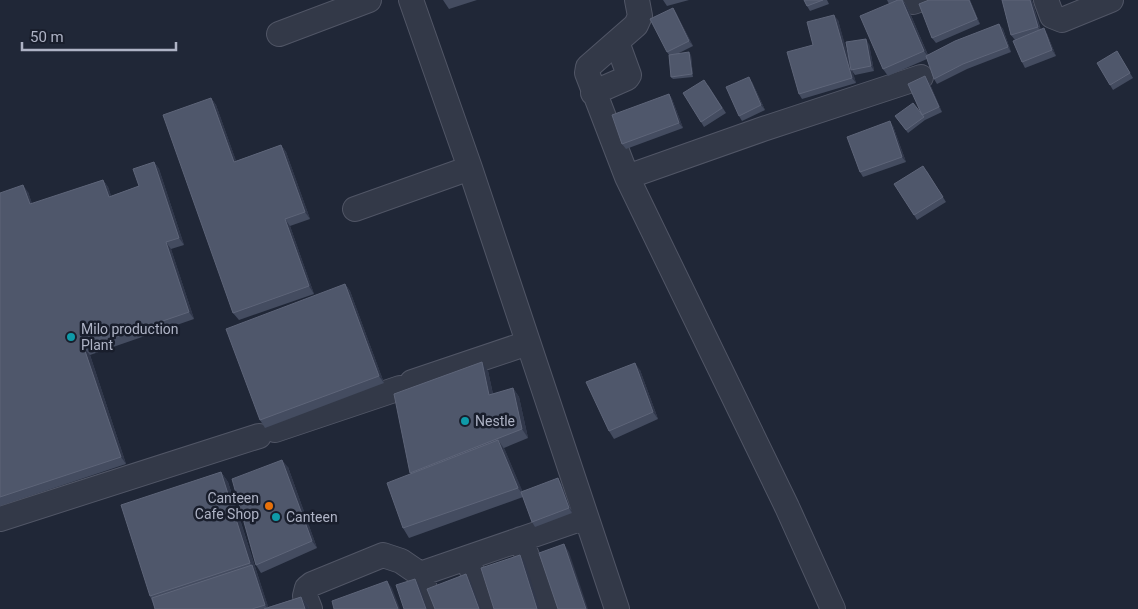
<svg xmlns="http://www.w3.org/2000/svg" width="1138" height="609" viewBox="0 0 1138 609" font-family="Roboto,sans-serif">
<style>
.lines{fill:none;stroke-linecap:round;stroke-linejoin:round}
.minor-casing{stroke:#515666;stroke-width:26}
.minor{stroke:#333948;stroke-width:24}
.wall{fill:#444c60}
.shaded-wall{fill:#31384b}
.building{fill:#4f576b;stroke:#5e6579}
.culture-dot{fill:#0f9aa8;stroke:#191e2c;stroke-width:2}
.food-dot{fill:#e8710a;stroke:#191e2c;stroke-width:2}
.labels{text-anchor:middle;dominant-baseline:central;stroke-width:5;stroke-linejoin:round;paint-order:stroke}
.poi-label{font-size:14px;fill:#aeb3c5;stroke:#191e2c;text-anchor:start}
</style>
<rect width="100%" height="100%" fill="#202737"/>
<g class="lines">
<defs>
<path id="minor" d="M411 0 470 168 617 609
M637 0 640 16 636 25 588 67 587 73 627 177 787 507 833 609
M1046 0 1052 16 1062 20 1111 0
M913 2 919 0
M279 34 369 0
M593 93 627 78 629 75 617 42
M627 177 763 129 921 77
M355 209 470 168
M412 382 528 343
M275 430 400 388
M0 519 259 436
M521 539 546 609
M467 558 487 609
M310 609 305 596 307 588 312 584 383 555 401 561 420 574
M432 609 420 574 586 517"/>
</defs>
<use href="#minor" class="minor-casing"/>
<use href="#minor" class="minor"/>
</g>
<path class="wall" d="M443 0H477L449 9Z
M663 0H689L667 6Z
M804 0H827L829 4 810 11 807 6Z
M887 0H903L907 6 928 55 999 24 1003 29 1011 52 967 69 937 84 934 79 927 59 888 76 883 69 889 4Z
M929 0H970L980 24 936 43 932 38Z
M1002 0H1032L1041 30 1047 34 1056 56 1025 68 1022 62 1015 40 1011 35Z
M673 8 676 13 693 46 677 54 691 55 693 77 673 79 671 77 669 55 667 52Z
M838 20 850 65 869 44 874 71 855 75 852 71 856 83 802 99 799 94 813 45Z
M1117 51 1133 78 1113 90 1110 85Z
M752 82 765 110 742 121 739 116Z
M929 82 942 112 925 120 908 133 895 116 922 115Z
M708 85 726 113 704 127 701 122Z
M669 94 672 99 683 128 626 149 622 144Z
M211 98 216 105 236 161 281 145 286 152 310 219 290 226 314 294 239 320 233 313Z
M893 126 906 162 863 177 860 172Z
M154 162 159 169 184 245 171 249 194 319 90 355 126 464 0 506V193L28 192 32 204 103 180 108 187 111 196 139 186Z
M927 171 946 202 917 220 914 215Z
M345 284 350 291 384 383 265 428 260 420Z
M640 370 658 419 614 439 609 431Z
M488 371 493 394 513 388 519 397 528 438 504 448 522 491 561 483 572 513 535 527 532 522 523 497 409 538 403 528 411 474 410 473Z
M288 467 317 548 261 573 256 565Z
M221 472 228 482 268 607 301 597 308 606 309 609H155L150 596Z"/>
<path class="shaded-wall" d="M902 0 907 6 929 58 924 51Z
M969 0H970L980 24 977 19Z
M1030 0H1032L1041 32 1038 27Z
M673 8 676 13 693 46 689 41Z
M834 15 838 20 856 83 852 78Z
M999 24 1003 29 1011 52 1008 47Z
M1044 28 1047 34 1056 56 1052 50Z
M866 39 869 44 874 71 871 66Z
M689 52 691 55 693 77 692 74Z
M925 76 929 82 942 112 939 107Z
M749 77 752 82 765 110 761 105Z
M669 94 672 99 683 128 679 123Z
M211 98 216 105 239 169 234 162Z
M890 121 893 126 906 162 902 157Z
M281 145 286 152 310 219 305 212Z
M154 162 159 169 184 245 179 238Z
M103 180 108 187 114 204 109 197Z
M23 185 28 192 35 212 30 204Z
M285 219 290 226 314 294 309 286Z
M166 242 171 249 194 319 189 312Z
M345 284 350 291 384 383 379 376Z
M84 348 90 355 126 464 121 457Z
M482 362 488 371 495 404 489 395Z
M635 363 640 370 658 419 653 412Z
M513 388 519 397 528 438 522 429Z
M498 440 505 450 525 497 518 488Z
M282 460 288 467 317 548 312 541Z
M221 472 228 482 257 573 250 563Z
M558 478 561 483 572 513 569 508Z
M564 544 569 552 588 609H586Z
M520 555 525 562 540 609H537Z
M252 565 257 573 269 609H268L265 605Z
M466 574 471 582 481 609H479Z
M415 579 419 584 427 609H426Z
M387 581 392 588 400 609H398Z
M301 597 308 606 309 609H305Z"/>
<path class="building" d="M804 0H823L807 6Z
M898 0H902L924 51 883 69 860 16Z
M929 0H969L977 19 932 38 919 4Z
M1002 0H1030L1038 27 1011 35Z
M673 8 689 41 667 52 650 19Z
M834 15 852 78 799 94 787 52 813 45 807 22Z
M999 24 1008 47 963 64 934 79 926 56 955 41Z
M1044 28 1052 50 1022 62 1013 41Z
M866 39 871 66 851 70 846 42Z
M1117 51 1130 73 1110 85 1097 63Z
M689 52 692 74 671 77 669 55Z
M925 76 939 107 922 115 908 84Z
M749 77 761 105 739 116 726 87Z
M704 80 722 108 701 122 683 93Z
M669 94 679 123 622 144 612 115Z
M211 98 234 162 281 145 305 212 285 219 309 286 233 313 163 115Z
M913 103 924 117 906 130 895 116Z
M890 121 902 157 860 172 847 137Z
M154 162 179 238 166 242 189 312 84 348 121 457 0 497V193L23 185 30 204 103 180 109 197 139 186 133 169Z
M923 166 943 197 914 215 894 184Z
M345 284 379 376 260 420 226 329Z
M482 362 489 395 513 388 522 429 410 473 394 394Z
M635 363 653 412 609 431 586 382Z
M498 440 518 488 403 528 387 483Z
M282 460 312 541 256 565 232 479Z
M221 472 250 563 150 596 121 505Z
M558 478 569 508 532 522 521 492Z
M564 544 586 609H558L539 553Z
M520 555 537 609H494L481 568Z
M252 565 265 605 252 609H155L152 598Z
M466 574 479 609H435L427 589Z
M415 579 426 609H404L396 585Z
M387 581 398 609H334L332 601Z
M301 597 305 609H264Z"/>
<g class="culture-dot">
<circle cx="71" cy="337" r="5"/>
<circle cx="465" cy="421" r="5"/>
<circle cx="276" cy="517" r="5"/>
</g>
<circle class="food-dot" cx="269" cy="506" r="5"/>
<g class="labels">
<g class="poi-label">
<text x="81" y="329">Milo production<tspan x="81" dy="16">Plant</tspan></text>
<text x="475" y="421">Nestle</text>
<text x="259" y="498" text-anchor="end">Canteen<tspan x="259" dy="16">Cafe Shop</tspan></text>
<text x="286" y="517">Canteen</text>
</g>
</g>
<path d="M22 42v8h154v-8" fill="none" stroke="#aeb3c5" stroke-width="2.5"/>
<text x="30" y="42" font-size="15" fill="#aeb3c5" stroke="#191e2c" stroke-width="4" paint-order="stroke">50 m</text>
</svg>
